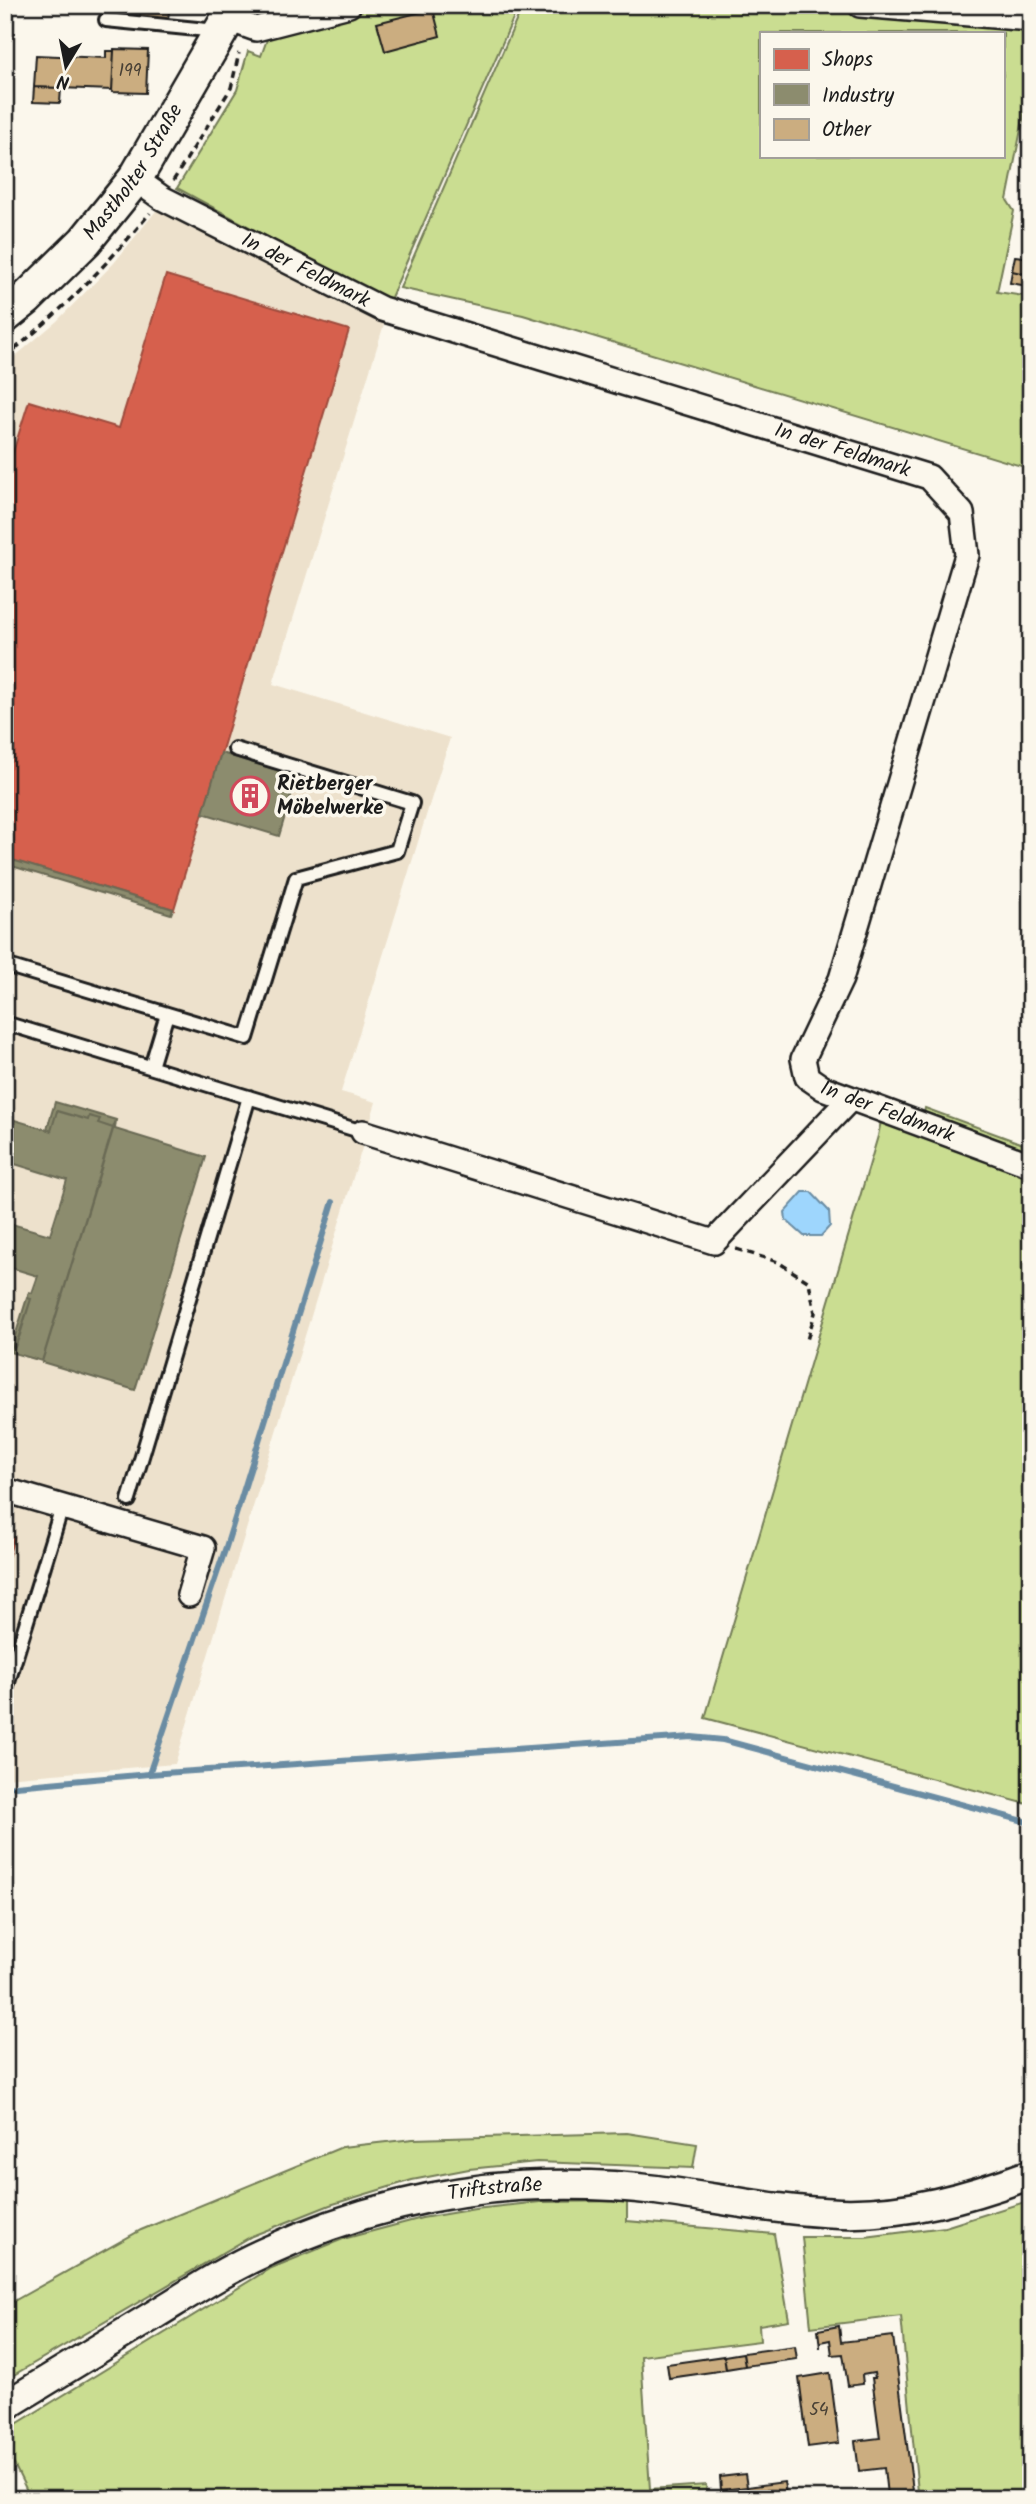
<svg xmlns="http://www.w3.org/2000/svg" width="1036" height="2504" viewBox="0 0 1036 2504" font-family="Kalam,sans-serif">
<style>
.built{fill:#ede1cc}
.green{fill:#cadd91;stroke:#737c56;stroke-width:2;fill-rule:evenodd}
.water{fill:#9ed6fd;stroke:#6a8ca3;stroke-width:2}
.shops{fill:#d6604d;stroke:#9e4c3e;stroke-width:2}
.industry{fill:#8c8c6e;stroke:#6a6a55;stroke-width:2}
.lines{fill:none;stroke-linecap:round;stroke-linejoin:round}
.stream{stroke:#6a8ca3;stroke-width:6}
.building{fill:#cbad80;stroke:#1c1c1c;stroke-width:2}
.service-casing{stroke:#1c1c1c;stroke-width:18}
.minor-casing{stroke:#1c1c1c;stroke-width:28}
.tertiary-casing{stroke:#1c1c1c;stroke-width:33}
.secondary-casing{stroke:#1c1c1c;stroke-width:38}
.path{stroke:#1c1c1c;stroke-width:3.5;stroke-dasharray:7 5;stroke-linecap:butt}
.service{stroke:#fbf7ec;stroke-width:12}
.minor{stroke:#fbf7ec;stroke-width:23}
.tertiary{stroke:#fbf7ec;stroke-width:28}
.secondary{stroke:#fbf7ec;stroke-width:33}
.labels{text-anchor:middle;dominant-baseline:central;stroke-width:7;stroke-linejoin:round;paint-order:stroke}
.number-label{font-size:18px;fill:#484035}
.street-label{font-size:21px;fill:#1c1c1c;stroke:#fbf7ec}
.poi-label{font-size:21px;font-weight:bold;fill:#1c1c1c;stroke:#fbf7ec;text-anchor:start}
</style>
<rect width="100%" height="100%" fill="#fbf7ec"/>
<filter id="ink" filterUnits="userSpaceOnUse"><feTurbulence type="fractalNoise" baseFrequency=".0143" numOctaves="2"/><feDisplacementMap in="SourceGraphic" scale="14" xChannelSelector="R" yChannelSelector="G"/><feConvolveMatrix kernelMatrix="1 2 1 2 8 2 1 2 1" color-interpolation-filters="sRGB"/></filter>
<g filter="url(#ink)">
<path class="built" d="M160 206 385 321 273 684 450 738 341 1092 376 1102 175 1764 5 1778V365L57 321 114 263Z"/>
<path class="green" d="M380 5H519L389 302 177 188 237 90 248 51 261 56 269 34Z
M523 5H745L1031 27V79L1007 200 1014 211 997 292 1031 297V469L523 315 400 288ZM761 33H1003V156H761Z
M925 1108 1031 1147V1156L923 1118Z
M881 1121 1031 1173V1805L705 1718 878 1136Z
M627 2133 697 2144 693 2168 537 2162 469 2169 412 2180 330 2205 252 2236 5 2380V2306L141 2230 342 2147 413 2139Z
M1031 2200V2499H874L918 2492 901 2316 811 2327 802 2237H865L945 2227Z
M627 2201V2221L774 2234 789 2320 759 2325 760 2341 641 2356 650 2489 706 2485 707 2499H31L5 2446V2431L269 2269 343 2239 422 2218 475 2209 540 2202Z"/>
<path class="water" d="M803 1192H811L829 1211 830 1226 821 1236H804L786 1220 785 1212Z"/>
<path class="shops" d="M166 275 349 330 174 909 5 858V478L29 401 119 428Z
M5 1535 14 1538 5 1567Z"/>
<path class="industry" d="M221 753 297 776 279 836 203 813Z
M5 858 22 863 173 909 171 914 5 864Z
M55 1102 116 1120 113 1128 98 1123 100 1119 89 1116 88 1120 57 1111 51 1131 47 1129Z
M57 1111 88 1120 89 1116 100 1119 98 1123 113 1128 42 1361 10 1352 12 1346 15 1347 20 1335 31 1299 27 1298 29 1292 32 1293 38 1276 5 1266V1222L50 1235 67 1180 5 1161V1117L51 1131Z
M116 1120 115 1129 206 1157 135 1390 42 1362Z
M27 1298 31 1299 15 1347 12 1346Z
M5 1626 11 1627 5 1646Z"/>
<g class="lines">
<path class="stream" d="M149 1774 226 1547 333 1202
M5 1787 149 1774 692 1737 723 1740 1031 1823"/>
</g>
<path class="building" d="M141 5H170L168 19 140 16Z
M433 9 440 36 385 51 377 23Z
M114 49 148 50 146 93 112 92Z
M106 51H114L112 90 34 87 36 55 106 58Z
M34 87 61 88 60 103 33 102Z
M1015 256 1031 258 1030 275 1012 271Z
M1012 271 1030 275 1028 286 1010 283Z
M839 2326 841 2342 893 2336 913 2491 887 2495 884 2468 859 2471 855 2441 880 2438 872 2378H875L874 2373 862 2375 863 2384 848 2386 843 2354 832 2355 830 2340 820 2342V2348L818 2330Z
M795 2346 797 2359 745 2366 743 2353Z
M743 2353 745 2366 726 2369 724 2356Z
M724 2356 726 2370 669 2378 667 2364Z
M830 2373 839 2443 808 2447 799 2378Z
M745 2474 747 2487 721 2490 720 2477Z
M784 2482 787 2499H749L747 2487Z"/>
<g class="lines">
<defs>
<path id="service" d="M106 20 207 30 216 34
M5 965 247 1038 296 878 397 851 412 803 235 749
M5 1023 363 1132
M151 1067 167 1014
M129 1500 249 1097
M5 1692 62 1507"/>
<g id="minor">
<path d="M860 5 1031 19"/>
<path d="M228 19 256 29 349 5"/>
<path id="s1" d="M135 179 162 198 382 309 929 477 962 513 967 555 841 979 803 1059 807 1077 823 1088 1031 1165"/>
<path d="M363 1132 714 1242 850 1099"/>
<path d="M5 1490 203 1548 189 1595"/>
</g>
<g id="tertiary">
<path id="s2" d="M5 2406C55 2376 104 2345 154 2315 190 2293 225 2270 263 2253 349 2213 447 2187 542 2185 580 2184 618 2185 656 2190 717 2198 778 2211 840 2213 905 2215 970 2197 1031 2174"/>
</g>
<g id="secondary">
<path id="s3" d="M5 316 26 299 85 241 135 179 236 5"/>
</g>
</defs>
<use href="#service" class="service-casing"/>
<use href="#minor" class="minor-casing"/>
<use href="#tertiary" class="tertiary-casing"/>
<use href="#secondary" class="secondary-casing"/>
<path class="path" d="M173 181 231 88 239 53
M5 357C60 313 105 267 150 213
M736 1249 778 1262 809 1282 815 1313 807 1340"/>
<use href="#service" class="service"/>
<use href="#minor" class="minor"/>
<use href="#tertiary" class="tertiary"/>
<use href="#secondary" class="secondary"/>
</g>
</g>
<defs>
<symbol id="building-ring" viewBox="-11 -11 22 22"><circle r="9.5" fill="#fbf7ec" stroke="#d1495b" stroke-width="1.5"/><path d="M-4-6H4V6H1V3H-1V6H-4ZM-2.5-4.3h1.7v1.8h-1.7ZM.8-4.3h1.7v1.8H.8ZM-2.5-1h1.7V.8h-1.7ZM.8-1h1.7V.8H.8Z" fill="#d1495b"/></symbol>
</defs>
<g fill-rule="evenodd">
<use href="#building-ring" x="228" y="774" width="44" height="44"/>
</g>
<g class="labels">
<g class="number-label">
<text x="130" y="71">199</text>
<text x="819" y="2410">54</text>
</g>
<g class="street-label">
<text stroke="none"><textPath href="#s3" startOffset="194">Mastholter Straße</textPath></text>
<text stroke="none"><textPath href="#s1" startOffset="194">In der Feldmark</textPath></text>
<text stroke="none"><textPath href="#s1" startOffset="761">In der Feldmark</textPath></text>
<text stroke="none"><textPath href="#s1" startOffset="1580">In der Feldmark</textPath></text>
<text stroke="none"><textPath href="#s2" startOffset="542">Triftstraße</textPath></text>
</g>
<g class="poi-label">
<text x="277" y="784">Rietberger<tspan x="277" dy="24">Möbelwerke</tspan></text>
</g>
</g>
<rect width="1036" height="2504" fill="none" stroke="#fbf7ec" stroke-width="28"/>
<rect x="14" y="14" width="1008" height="2476" fill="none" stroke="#1c1c1c" stroke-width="2.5" filter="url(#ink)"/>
<rect x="760" y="32" width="245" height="126" fill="#fbf7ec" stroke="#a29f99" stroke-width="2"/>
<rect x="774" y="49" width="35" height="21" fill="#d6604d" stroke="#a29f99" stroke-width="2"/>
<text x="822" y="66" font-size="21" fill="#1c1c1c">Shops</text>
<rect x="774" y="84" width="35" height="21" fill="#8c8c6e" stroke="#a29f99" stroke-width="2"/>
<text x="822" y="102" font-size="21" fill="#1c1c1c">Industry</text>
<rect x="774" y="119" width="35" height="21" fill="#cbad80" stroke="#a29f99" stroke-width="2"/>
<text x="822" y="136" font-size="21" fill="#1c1c1c">Other</text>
<g transform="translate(66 66) rotate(190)" stroke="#fbf7ec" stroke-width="5" paint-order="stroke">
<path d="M0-5L12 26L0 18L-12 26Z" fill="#1c1c1c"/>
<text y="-10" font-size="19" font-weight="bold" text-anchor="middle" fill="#1c1c1c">N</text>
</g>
</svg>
